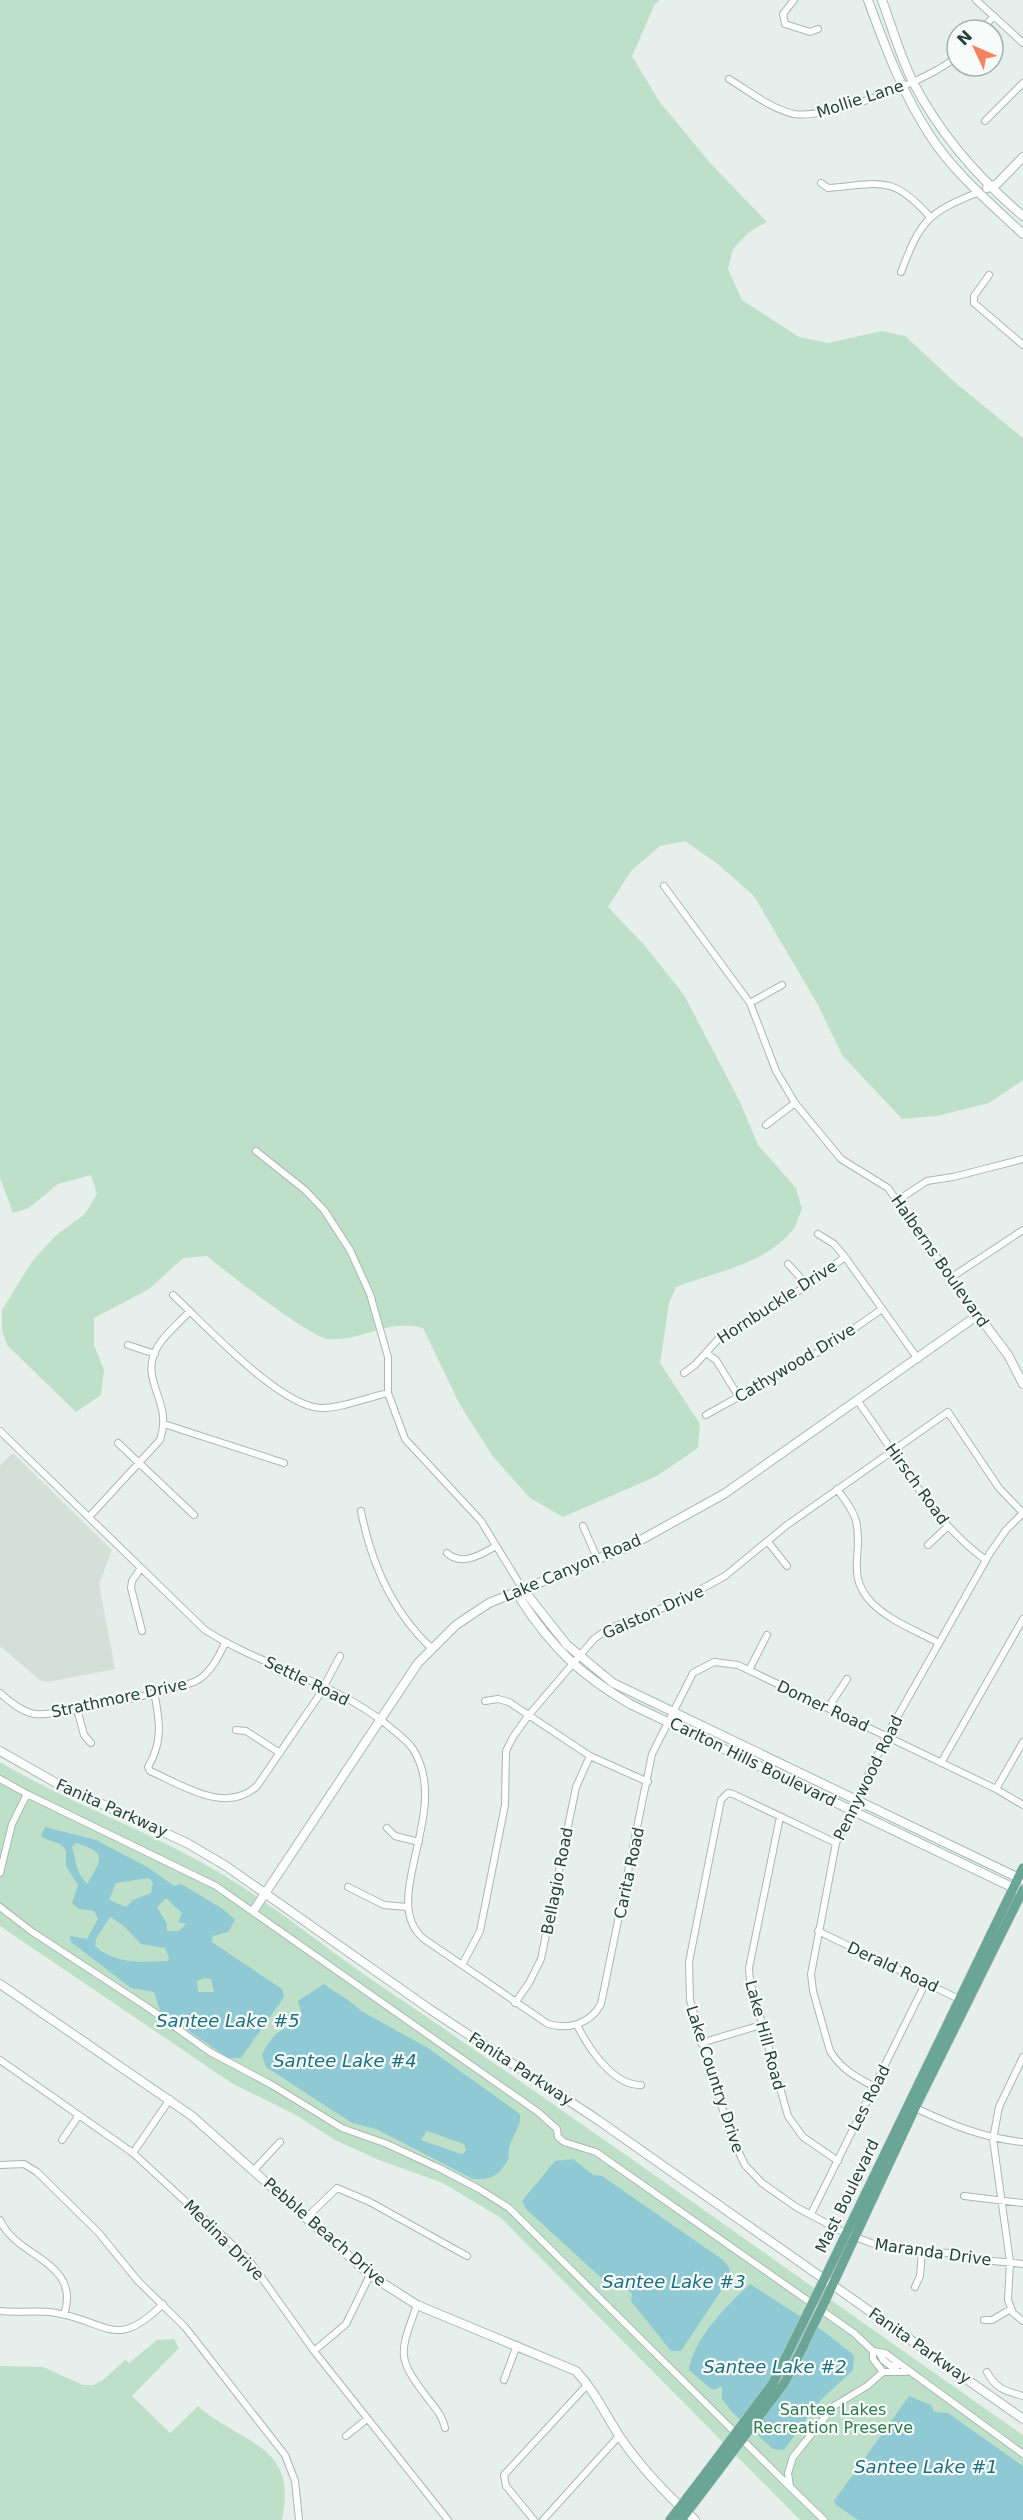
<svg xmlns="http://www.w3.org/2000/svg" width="1023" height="2520" viewBox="0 0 1023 2520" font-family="'DejaVu Sans',sans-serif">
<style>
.built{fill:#d4dfda}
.green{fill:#bfe0c8}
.water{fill:#8ec9d4;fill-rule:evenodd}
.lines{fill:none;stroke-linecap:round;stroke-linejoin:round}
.street-casing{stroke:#a8b8b2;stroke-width:8}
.secondary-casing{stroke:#a4bbb3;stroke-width:10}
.primary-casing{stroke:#c2cac8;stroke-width:10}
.street{stroke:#fff;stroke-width:6}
.secondary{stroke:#fff;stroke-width:8}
.primary{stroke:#6aa596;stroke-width:9}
.primary-bridge-casing{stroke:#c2cac8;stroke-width:10;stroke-linecap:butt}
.primary-bridge{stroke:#6aa596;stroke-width:9}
.labels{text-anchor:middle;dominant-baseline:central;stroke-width:4.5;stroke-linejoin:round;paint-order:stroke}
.street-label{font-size:16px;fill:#24423a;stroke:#f7fbf9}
.park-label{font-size:16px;fill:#2d7a4b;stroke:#f7fbf9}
.water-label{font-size:18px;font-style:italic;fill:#1c6f80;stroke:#f7fbf9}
</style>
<rect width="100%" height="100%" fill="#e6efeb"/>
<path class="built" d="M11 1454H14L112 1550 99 1584 115 1669 48 1682 41 1681 0 1646V1466Z"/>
<path class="green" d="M0 0H660L655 4 632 56 659 101 711 164 767 222 749 232 733 249 728 269 742 300 799 337 828 343 882 331 905 336 958 385 1023 438V1080L989 1103 937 1116 902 1119 842 1055 818 1005 754 896 719 865 685 841 660 846 631 871 608 907 645 946 684 995 739 1100 758 1145 796 1188 802 1209C799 1215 797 1224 793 1230 764 1265 715 1272 676 1287L669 1303 660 1363 700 1424 698 1448 657 1476 563 1517 530 1498 494 1458 460 1405 423 1328C384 1319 366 1341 328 1339 312 1338 224 1271 207 1256L183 1258 149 1289 94 1318V1345L104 1370 101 1395 76 1412 7 1345 2 1331V1310L31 1263 55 1236 85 1214 97 1194 91 1175 58 1184 29 1208 13 1213 0 1178Z
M0 1762C72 1805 153 1832 225 1876 279 1909 329 1951 381 1986 598 2132 809 2286 1023 2435V2520H800L501 2218 443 2183 379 2160 335 2140 296 2115 233 2084 0 1926Z
M174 2339 179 2348 132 2396 170 2433 198 2406C243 2446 298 2443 282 2520H0V2366L43 2367 83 2385H93L103 2380 125 2360 129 2363 157 2340Z"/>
<path class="water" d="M45 1827 96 1840 149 1868 174 1886 181 1884 223 1909 235 1920 228 1932 213 1936 212 1942 282 1989 284 1997 241 2058H228L160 2011 154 1992 131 1988 71 1942 70 1936 87 1939 98 1919 94 1911 79 1909 72 1903 78 1885 66 1866V1851C61 1840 49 1843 41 1836ZM76 1843C108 1853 102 1859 87 1884 74 1869 77 1862 72 1847ZM149 1878 153 1883 151 1893 133 1900 126 1907 109 1900 116 1883ZM166 1898 182 1913 178 1922 186 1924 179 1931H167V1924L157 1907ZM110 1917 124 1926 141 1944 165 1948 169 1958 168 1961C142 1962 116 1965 95 1946L96 1939ZM205 1978 211 1979 214 1992H198L197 1981Z
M324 1984C336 1994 351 2000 361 2011L428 2048 520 2114C522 2130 506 2141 509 2157 501 2174 493 2180 473 2179L376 2129 352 2123 266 2067 262 2055C267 2045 272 2036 282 2030 290 2025 296 2024 302 2015L298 2001ZM427 2131 464 2144 466 2150 463 2154 458 2153 421 2140Z
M573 2159 593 2175 602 2176 723 2260 730 2269 727 2282 681 2351H671L631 2301 632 2294 625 2287 610 2286 526 2209 522 2201 555 2161Z
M750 2284 823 2331 854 2355 853 2370 819 2402 784 2450 773 2449 733 2413 722 2399V2386L714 2390 710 2388 689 2370C693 2339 728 2304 750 2284Z
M909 2396 931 2405 934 2412 948 2413 1023 2466V2520H858L836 2505 834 2501Z"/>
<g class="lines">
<defs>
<path id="street" d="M794 0 783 14 785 24 810 32 818 29
M976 0 1023 43
M981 30 994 16
M729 79C749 91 771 109 794 114 826 120 934 79 957 56
M985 121 1023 83
M821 183 828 188C881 184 892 174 930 217
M901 272C921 220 927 213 979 192
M989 275 974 296V303L1023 345
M664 886 750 1003 776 1071 795 1103 841 1159 888 1188 978 1315
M750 1003 782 985
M766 1125 795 1103
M256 1151 305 1190 324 1210 350 1250 370 1294 388 1357V1393L405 1439 481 1521 522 1588
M898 1200 927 1181 953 1177 1023 1159
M818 1234 834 1244 845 1257 918 1359
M788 1264 808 1286
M952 1277 1023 1230
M173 1295C203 1323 280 1407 321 1408 339 1409 369 1397 388 1393
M128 1345 155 1354
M706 1353 716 1360 739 1397
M684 1373 695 1365 721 1336 793 1295 845 1257
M857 1400C895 1452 934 1524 986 1560
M706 1415 829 1346 882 1309
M164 1424 284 1463
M0 1431 205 1630C263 1667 332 1681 386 1724 395 1732 406 1739 413 1749 453 1812 377 1900 424 1939L548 2024C569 2030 590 2024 601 2004L652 1754 693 1673 714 1662 738 1665 996 1789 1023 1805
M118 1443 194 1515
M837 1489C844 1499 853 1509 856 1521 864 1552 845 1574 871 1602 888 1620 917 1631 939 1643
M361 1511C371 1563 393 1612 431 1648
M89 1517 160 1440C174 1400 137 1381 158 1346 166 1333 180 1322 190 1311
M583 1526 597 1558
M768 1542 787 1566
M928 1545 947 1527
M447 1553C462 1567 482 1554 496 1546
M141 1568 132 1581 131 1588 142 1631
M749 1670 767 1635
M154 1692C160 1721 163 1742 148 1767L150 1771C182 1785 226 1815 257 1786L320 1694 340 1656
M0 1693C10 1702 22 1712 35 1714 52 1717 183 1689 198 1680 211 1672 219 1656 225 1643
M485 1701 498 1699 509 1702 590 1756 648 1782
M828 1708 847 1679
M77 1709 84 1735 91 1743
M236 1730 246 1731 280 1753
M941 1763 1023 1619
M0 1779 27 1794
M996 1789 1023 1742
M780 1817 749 1968 750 1981 788 2116 803 2137 838 2161
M387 1828 395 1836 419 1842
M836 1843 733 1794 728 1793 721 1800 689 1962 690 2000 730 2134 745 2165 762 2183 796 2207 845 2233 871 2243 890 2248 948 2253 964 2258 1023 2264
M0 1873 12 1824 27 1794 216 1886 538 2112 557 2129 558 2137 564 2142 596 2152 854 2333 873 2351 885 2353 896 2361 1023 2454
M348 1887 384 1905 407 1907
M0 1907 31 1931 147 2007 210 2052 272 2085 342 2128 387 2144 441 2169 479 2189 509 2208 790 2487
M818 1931 961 2000
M462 1965 480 1931 505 1805 506 1751 513 1737 528 1716 594 1639 608 1629 678 1602 725 1576 787 1525 948 1412 999 1488 1023 1513 1006 1530 990 1553 887 1735 836 1843 811 1974 813 1991 830 2051C842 2070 856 2077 875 2087
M515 2003 529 1983 541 1959 576 1787 590 1756
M577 2025C588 2047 613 2086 641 2085
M701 2043 761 2025
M1023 2057 999 2107 993 2139 1010 2262 1008 2300 1013 2313 1023 2321
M0 2060 133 2153 249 2260 314 2351 448 2520
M913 2107C950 2124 982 2138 1023 2142
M62 2140 79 2115
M133 2153 170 2099
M0 2165 24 2164 37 2172 98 2232 138 2281 185 2327 285 2455 295 2481 299 2520
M254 2170 280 2142
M964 2196 1023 2203
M811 2214 926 1982
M306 2218 337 2188 370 2202 467 2256
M0 2220C16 2258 82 2261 64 2315
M915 2287 920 2276 922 2251
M417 2305C399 2355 396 2357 429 2400 436 2409 443 2417 445 2428
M0 2311C19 2313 38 2310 56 2313 109 2322 115 2351 163 2304
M984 2320H992L1011 2309
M314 2351 346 2324 370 2275
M880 2354 883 2360 891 2366H897
M883 2372H906
M987 2372C996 2389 1005 2391 1023 2396
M504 2380 517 2345
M346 2436 367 2419
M534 2520 506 2486 504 2475 588 2384
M543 2520 619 2436
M824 2520 790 2487 788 2473 793 2457 834 2406 867 2386 883 2372 873 2359V2351"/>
<path id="secondary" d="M868 0C885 47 902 92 929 134 953 172 990 203 1023 234
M882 0C892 27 900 56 913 82 940 134 978 178 1023 216
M987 188 997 184 1023 157
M522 1588 521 1600C553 1649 581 1675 630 1704L1020 1891
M522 1588 567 1645 613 1683 1023 1880
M0 1751 58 1784 187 1843 226 1866 431 2010 598 2120 1023 2419
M254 1910 418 1663 456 1625 489 1603 630 1546 724 1494 978 1315 1008 1355 1023 1384
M0 1984 192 2116 370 2275 417 2305 576 2371C595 2391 605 2414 620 2437 641 2468 667 2495 695 2520"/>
<path id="primary" d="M816 2296 1023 1868
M825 2301 915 2108 1023 1890
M802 2349 810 2332
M670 2520 712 2465
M681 2520 719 2470"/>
</defs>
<use href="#street" class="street-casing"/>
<use href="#secondary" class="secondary-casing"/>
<use href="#primary" class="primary-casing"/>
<use href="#street" class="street"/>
<use href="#secondary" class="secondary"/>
<use href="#primary" class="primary"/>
<defs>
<path id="primary-bridge" d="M810 2332 825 2301
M712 2465 773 2383 816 2296
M719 2470 785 2382 802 2349"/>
</defs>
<use href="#primary-bridge" class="primary-bridge-casing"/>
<use href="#primary-bridge" class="primary-bridge"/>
</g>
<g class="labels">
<g class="street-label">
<text transform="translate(860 99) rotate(-18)">Mollie Lane</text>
<text transform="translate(940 1261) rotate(55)">Halberns Boulevard</text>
<text transform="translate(777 1302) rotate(-33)">Hornbuckle Drive</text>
<text transform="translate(795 1363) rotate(-31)">Cathywood Drive</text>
<text transform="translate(917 1484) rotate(54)">Hirsch Road</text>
<text transform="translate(572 1568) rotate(-23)">Lake Canyon Road</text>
<text transform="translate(653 1612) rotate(-24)">Galston Drive</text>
<text transform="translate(307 1681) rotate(26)">Settle Road</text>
<text transform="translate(119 1698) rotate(-12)">Strathmore Drive</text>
<text transform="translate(823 1706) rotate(25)">Domer Road</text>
<text transform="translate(753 1762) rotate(26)">Carlton Hills Boulevard</text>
<text transform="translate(868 1778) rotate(-64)">Pennywood Road</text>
<text transform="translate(112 1808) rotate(24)">Fanita Parkway</text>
<text transform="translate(629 1873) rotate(-78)">Carita Road</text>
<text transform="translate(557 1881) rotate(-79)">Bellagio Road</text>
<text transform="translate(893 1967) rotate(25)">Derald Road</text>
<text transform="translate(765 2035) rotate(75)">Lake Hill Road</text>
<text transform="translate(521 2069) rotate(33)">Fanita Parkway</text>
<text transform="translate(715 2079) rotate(72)">Lake Country Drive</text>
<text transform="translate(869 2098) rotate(-63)">Les Road</text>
<text transform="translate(847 2196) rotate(-64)">Mast Boulevard</text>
<text transform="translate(325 2232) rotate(41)">Pebble Beach Drive</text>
<text transform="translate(224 2240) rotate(45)">Medina Drive</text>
<text transform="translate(933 2252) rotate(8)">Maranda Drive</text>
<text transform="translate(920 2346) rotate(35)">Fanita Parkway</text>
</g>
<g class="park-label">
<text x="833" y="2409">Santee Lakes<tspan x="833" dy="18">Recreation Preserve</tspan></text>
</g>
<g class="water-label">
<text x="228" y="2020">Santee Lake #5</text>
<text x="345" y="2060">Santee Lake #4</text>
<text x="674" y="2281">Santee Lake #3</text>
<text x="775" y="2366">Santee Lake #2</text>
<text x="926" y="2466">Santee Lake #1</text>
</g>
</g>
<g transform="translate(975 48) rotate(314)"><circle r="28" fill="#f7fbf9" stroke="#a3b1ad" stroke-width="1.5"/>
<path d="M0-4.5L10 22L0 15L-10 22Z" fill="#f4845f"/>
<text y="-9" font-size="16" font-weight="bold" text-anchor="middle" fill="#24423a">N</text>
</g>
</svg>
